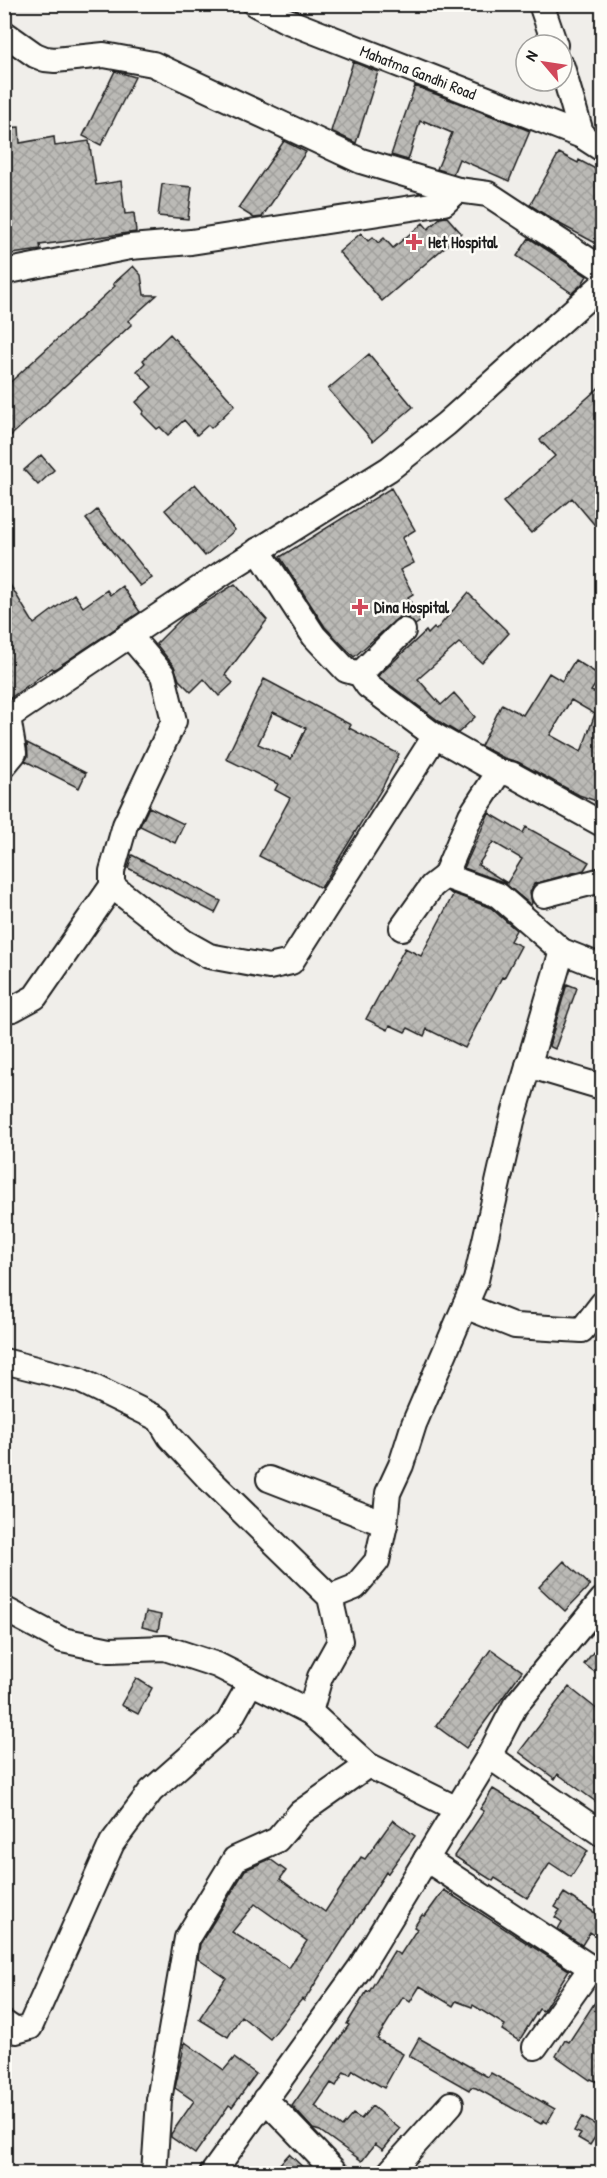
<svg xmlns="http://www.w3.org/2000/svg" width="607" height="2178" viewBox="0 0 607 2178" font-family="'Patrick Hand',sans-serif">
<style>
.building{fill:url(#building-cross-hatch);stroke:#1c1c1c;stroke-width:1.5;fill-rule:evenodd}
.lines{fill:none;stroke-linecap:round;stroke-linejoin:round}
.minor-casing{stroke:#1c1c1c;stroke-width:28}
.minor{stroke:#fdfcf7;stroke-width:24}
.poi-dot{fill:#d1495b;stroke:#fdfcf7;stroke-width:2}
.labels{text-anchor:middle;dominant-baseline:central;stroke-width:5;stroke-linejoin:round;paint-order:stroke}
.street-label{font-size:16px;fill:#1c1c1c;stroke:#fdfcf7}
.poi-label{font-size:16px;font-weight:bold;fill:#1c1c1c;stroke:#fdfcf7;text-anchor:start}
</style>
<defs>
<pattern id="building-cross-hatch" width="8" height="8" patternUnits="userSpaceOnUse" patternTransform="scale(1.5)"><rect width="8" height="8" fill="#bbbab6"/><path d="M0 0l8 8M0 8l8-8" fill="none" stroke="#a09f9c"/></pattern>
</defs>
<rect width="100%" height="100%" fill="#f0eeea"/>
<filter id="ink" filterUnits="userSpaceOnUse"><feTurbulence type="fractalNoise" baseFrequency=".0167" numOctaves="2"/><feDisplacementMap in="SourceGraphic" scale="12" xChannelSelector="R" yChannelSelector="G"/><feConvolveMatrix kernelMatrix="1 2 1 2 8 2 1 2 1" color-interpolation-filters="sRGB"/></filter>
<g filter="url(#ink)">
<path class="building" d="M353 62 378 72 356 143 331 131Z
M115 71 135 77 101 145 83 136Z
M415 86 530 131 509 181 459 159 453 174 437 169 452 133 424 121V123L420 121 408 160 391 155Z
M19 127 20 143 54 137 55 146 89 141 96 185 121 181 125 214 134 213 136 232 40 245 41 250 4 255V128Z
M284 141 306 152 262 217 254 218 238 208Z
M559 153 578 163 579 160 603 173V247L558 223 530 205Z
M162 184 192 187 188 219 158 216Z
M447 217 461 233 382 301 339 252 361 233 368 241 373 237 378 243 384 238 393 248 423 223 428 229 440 218Z
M529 238 587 276 582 284 572 293 517 256Z
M133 266 141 275 144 295H157L128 321 132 324 4 442V388L115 286 113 284Z
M170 334 235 405 211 428 208 425 197 435 184 420 168 435 160 427 157 429 142 414 144 411 136 402 152 387 137 371 145 363 143 360Z
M369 354 413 407 373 441 328 389Z
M603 384V535L572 498 531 533 503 502 555 456 540 440Z
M41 455 54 470 38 485 24 470Z
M195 484 235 530 205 556 165 510Z
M391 488 415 530 402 538 414 563 400 570 413 594 408 597 421 621 415 625 407 617H399L354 657 325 627 280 557Z
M97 510 152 578 140 586 86 519Z
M4 575 34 624 74 594 83 607 107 590 110 595 122 586 140 612 53 670 52 668 9 699 4 691Z
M235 584 267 620 225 675 233 683 219 696 204 679 191 692 179 680 174 666 156 644 184 616Z
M468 593 509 633 482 663 459 643 418 679 441 705 454 693 475 717 458 733 443 724 378 676 426 631 428 634 434 628 436 630Z
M575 660 601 676 591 691 603 695V783L596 801 579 795 518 762 504 758 481 746 502 704 523 715 549 673 562 681ZM571 700 595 714 581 752 550 735Z
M264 679 351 725 349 728 399 754 381 790 321 888 259 856 290 798 275 790 278 784 226 759ZM273 712 306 728 291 759 258 744Z
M27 743 86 773 79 788 25 761 28 756Z
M149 807 184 824 175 843 140 826Z
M489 813 523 833 526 827 589 862 584 870 534 884 530 892 532 903 531 905 503 882 464 868ZM493 842 522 859 507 883 478 865Z
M132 855 221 901 215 913 128 868Z
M449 892 491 908 516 930 510 941 521 946 504 978 502 977 465 1048 427 1029 424 1036 408 1028 405 1032 390 1025 388 1030 366 1019 405 948 421 956 453 895Z
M567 984 577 988 555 1049 549 1046Z
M564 1561 590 1585 565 1611 539 1587Z
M146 1612 161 1615 158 1631 142 1627Z
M603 1639V1678L584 1664Z
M491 1649 522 1671 466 1748 436 1726Z
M136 1678 152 1688 138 1714 121 1705Z
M569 1687 603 1714V1807L558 1774 555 1779 519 1752Z
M493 1789 538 1816 537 1817 588 1851 571 1877 550 1863 527 1898 495 1878 493 1881 454 1856 484 1811 480 1809Z
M393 1820 415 1836 388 1873 386 1872 304 2001 302 1999 270 2039 241 2016 228 2037 199 2019 226 1978 198 1959 200 1944 245 1870 270 1859 286 1871 280 1879 325 1912 361 1857 365 1859ZM255 1904 307 1941 289 1968 232 1932Z
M444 1890 569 1970 543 2011 539 2009 519 2041 502 2030 505 2025 473 2005 472 2007 456 2001 453 2006 420 1986 410 2002 403 1997 377 2039 403 2054 384 2088 353 2070 350 2075 344 2072 336 2086 331 2083 315 2106 342 2127 353 2114 361 2119 372 2106 400 2129 383 2150 375 2144 362 2161 320 2131 313 2129 292 2106 349 2025 347 2024 367 1991 369 1992 394 1951 400 1955 417 1929 414 1927 422 1915 425 1916Z
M564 1893 603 1918V1926L596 1936 590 1932 582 1945 558 1929 562 1922 555 1917 560 1910 555 1907Z
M603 1990V2074L597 2082 591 2079 590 2080 556 2056 565 2040 569 2042Z
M419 2038 488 2077 491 2073 555 2109 547 2123 543 2121 541 2124 476 2088 471 2087 469 2090 409 2056Z
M185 2042 224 2070 234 2058 256 2074 232 2107 229 2105 195 2154 171 2137V2134L194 2101 175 2088Z
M582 2117 601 2128 590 2145 578 2138 581 2134 574 2131Z
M289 2154 310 2174H284L277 2167Z"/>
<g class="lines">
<defs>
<g id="minor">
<path id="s1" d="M255 4 285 20 582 136"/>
<path d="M541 4 555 45"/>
<path d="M4 33 35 55 45 59 55 60 104 55 153 64 361 161 458 190 488 194 602 269"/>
<path d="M562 67 582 136 602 149"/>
<path d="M4 272 130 247 191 242 444 203 458 190"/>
<path d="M258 550 314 636 346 670 360 674 368 686 435 736 499 772 511 774 602 824"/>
<path d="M360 674 403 631"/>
<path d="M4 717H8L227 570 389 469 446 424 602 285"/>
<path d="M4 765 14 753 8 717"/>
<path d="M445 876 498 895 562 951 602 967"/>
<path d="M112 886 184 942 209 956 269 967 291 962 435 736"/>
<path d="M544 895 602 880"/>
<path d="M402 928 432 886 445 876 471 815 499 772"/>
<path d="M4 1010 13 1009 35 997 112 886V871L125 825 174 721 163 675 129 635"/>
<path d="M528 1065 602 1087"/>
<path d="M465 1306 515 1326 582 1330 602 1304"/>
<path d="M4 1361 79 1380 159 1419 170 1437 209 1479 330 1597 340 1641 320 1677 310 1712"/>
<path d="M269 1479 385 1524"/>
<path d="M330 1597 355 1587 377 1561 385 1524 388 1493 401 1465 414 1424 476 1280 512 1121 562 951"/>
<path d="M4 1609 62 1640 110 1650 165 1648 217 1665 310 1712 368 1765 457 1809"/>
<path d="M489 1756 602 1834"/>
<path d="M426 1859 602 1975"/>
<path d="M4 2023 16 2031 30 2027 112 1843 151 1791 228 1723 251 1682"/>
<path d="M535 2047 591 1968"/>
<path d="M265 2099 337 2174"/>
<path d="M154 2174 159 2100 187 1938 235 1859 277 1840 300 1813 368 1765"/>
<path d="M212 2174 360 1968 489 1756 515 1706 602 1600"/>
<path d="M388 2174 451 2104"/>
</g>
</defs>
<use href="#minor" class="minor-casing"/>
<use href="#minor" class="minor"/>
</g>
</g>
<g class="poi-dot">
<path d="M411 233h6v6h6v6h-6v6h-6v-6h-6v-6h6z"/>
<path d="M357 598h6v6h6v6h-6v6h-6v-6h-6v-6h6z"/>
</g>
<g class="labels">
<g class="street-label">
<text stroke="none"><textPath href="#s1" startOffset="177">Mahatma Gandhi Road</textPath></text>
</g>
<g class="poi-label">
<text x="428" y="242">Het Hospital</text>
<text x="374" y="607">Dina Hospital</text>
</g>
</g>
<rect width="607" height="2178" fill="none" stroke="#fdfcf7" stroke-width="24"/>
<rect x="12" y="12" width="583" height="2154" fill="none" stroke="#1c1c1c" stroke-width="2" filter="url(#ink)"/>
<g transform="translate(544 63) rotate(299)"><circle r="28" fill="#fdfcf7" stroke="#a3a29f" stroke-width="1.5"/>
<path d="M0-4.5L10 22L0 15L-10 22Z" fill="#d1495b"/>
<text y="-9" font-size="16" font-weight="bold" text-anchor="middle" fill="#1c1c1c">N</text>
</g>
</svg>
